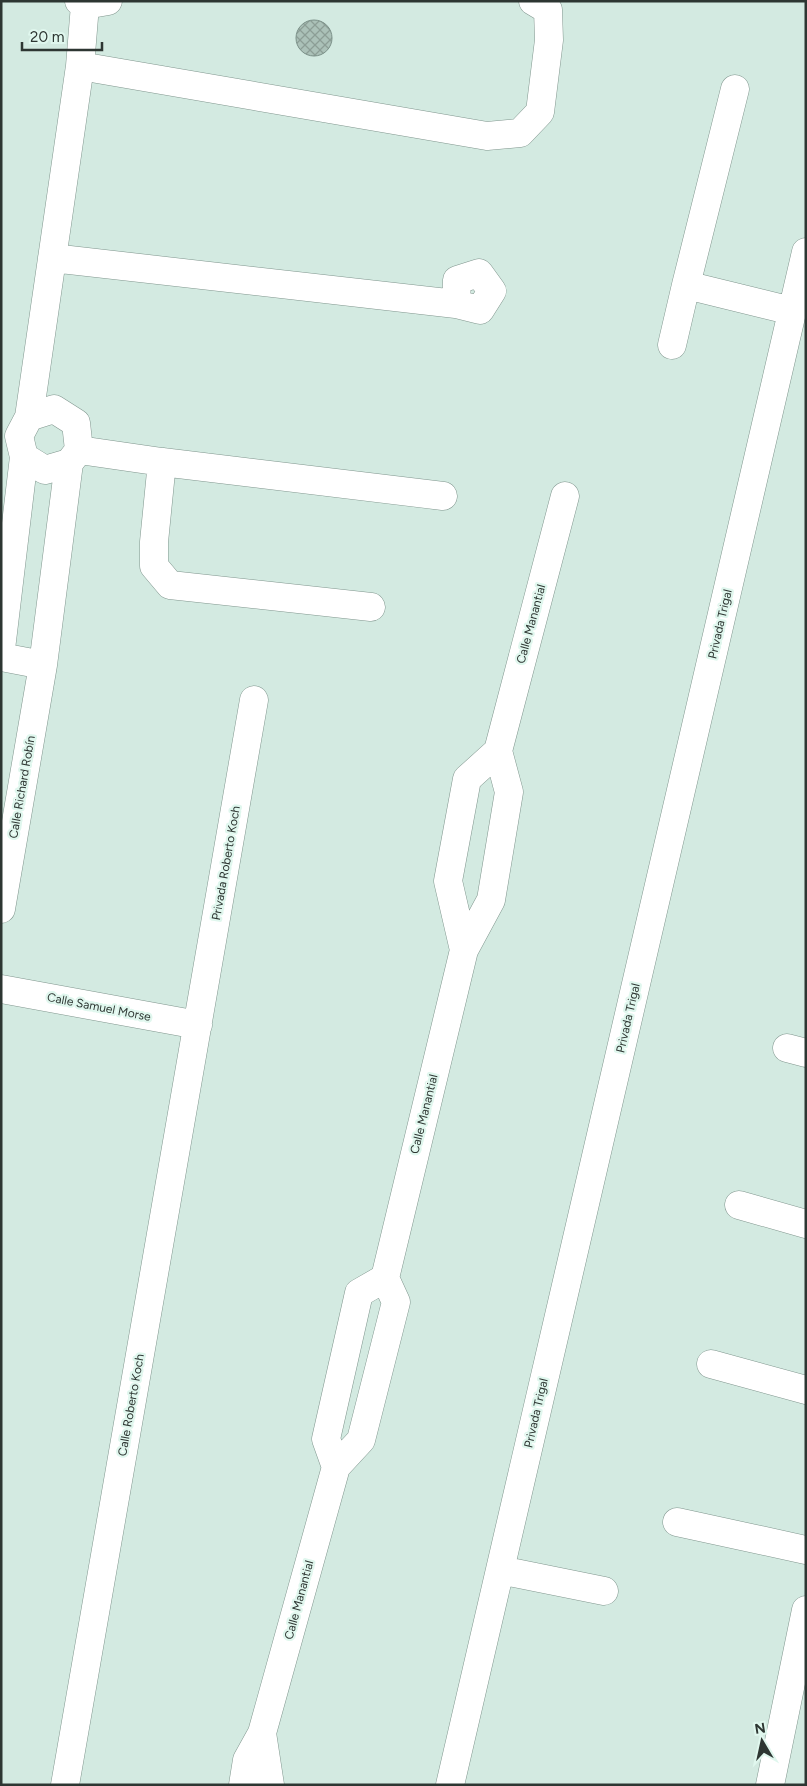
<svg xmlns="http://www.w3.org/2000/svg" width="807" height="1786" viewBox="0 0 807 1786" font-family="Figtree,sans-serif">
<style>
.building{fill:url(#building-cross-hatch);stroke:#7b9088}
.lines{fill:none;stroke-linecap:round;stroke-linejoin:round}
.minor-casing{stroke:#80968e;stroke-width:29}
.minor{stroke:#fff;stroke-width:28}
.labels{text-anchor:middle;dominant-baseline:central;stroke-width:4.5;stroke-linejoin:round;paint-order:stroke}
.street-label{font-size:12px;fill:#2d3632;stroke:#e0f7ee}
</style>
<defs>
<pattern id="building-cross-hatch" width="8" height="8" patternUnits="userSpaceOnUse" patternTransform="scale(1.25)"><rect width="8" height="8" fill="#abc1b8"/><path d="M0 0l8 8M0 8l8-8" fill="none" stroke="#8c9e96"/></pattern>
</defs>
<rect width="100%" height="100%" fill="#d3eae1"/>
<path class="building" d="M296 38a18 18 0 1 1 36 0a18 18 0 1 1-36 0Z"/>
<g class="lines">
<defs>
<path id="minor" d="M79 1 85 5 108 1
M80 66 487 136 520 133 540 112 549 40 548 10 533 1
M735 89 686 285 792 311
M52 258 456 304
M479 273 492 291 480 310 456 304 457 280Z
M672 345 686 285
M54 409 76 423 79 450 69 463 45 470 24 457 19 436 29 417Z
M29 417 80 66 85 5
M79 450 162 462 443 496
M162 462 154 542V566L170 585 371 607
M1 649 24 457
M1 657 43 665
M1 909 43 665 69 463
M464 950 448 881 467 779 498 751
M1 989 198 1025
M787 1048 806 1053
M739 1205 806 1224
M711 1364 806 1390
M336 1467 326 1439 359 1293 385 1278
M677 1522 806 1550
M500 1570 604 1591
M262 1733 270 1785
M65 1785 254 700
M243 1785 247 1760 262 1733 336 1467 361 1440 396 1302 385 1278 464 950 491 900 509 792 498 751 565 496
M450 1785 806 252
M770 1785 806 1610"/>
</defs>
<use href="#minor" class="minor-casing"/>
<use href="#minor" class="minor"/>
</g>
<g class="labels">
<g class="street-label">
<text transform="translate(531 624) rotate(-75)">Calle Manantial</text>
<text transform="translate(720 624) rotate(-77)">Privada Trigal</text>
<text transform="translate(22 787) rotate(-80)">Calle Richard Robín</text>
<text transform="translate(226 863) rotate(-80)">Privada Roberto Koch</text>
<text transform="translate(99 1007) rotate(11)">Calle Samuel Morse</text>
<text transform="translate(628 1018) rotate(-77)">Privada Trigal</text>
<text transform="translate(424 1114) rotate(-76)">Calle Manantial</text>
<text transform="translate(131 1405) rotate(-80)">Calle Roberto Koch</text>
<text transform="translate(536 1413) rotate(-77)">Privada Trigal</text>
<text transform="translate(299 1600) rotate(-75)">Calle Manantial</text>
</g>
</g>
<rect width="807" height="1786" fill="none" stroke="#2d3632" stroke-width="5"/>
<g transform="translate(762 1741) rotate(351)" stroke="#e0f7ee" stroke-width="4" paint-order="stroke">
<path d="M0-4L9 19L0 12L-9 19Z" fill="#2d3632"/>
<text y="-8" font-size="14" font-weight="bold" text-anchor="middle" fill="#2d3632">N</text>
</g>
<path d="M22 42v8h80v-8" fill="none" stroke="#2d3632" stroke-width="2.5"/>
<text x="30" y="42" font-size="15" fill="#2d3632" stroke="#e0f7ee" stroke-width="4" paint-order="stroke">20 m</text>
</svg>
